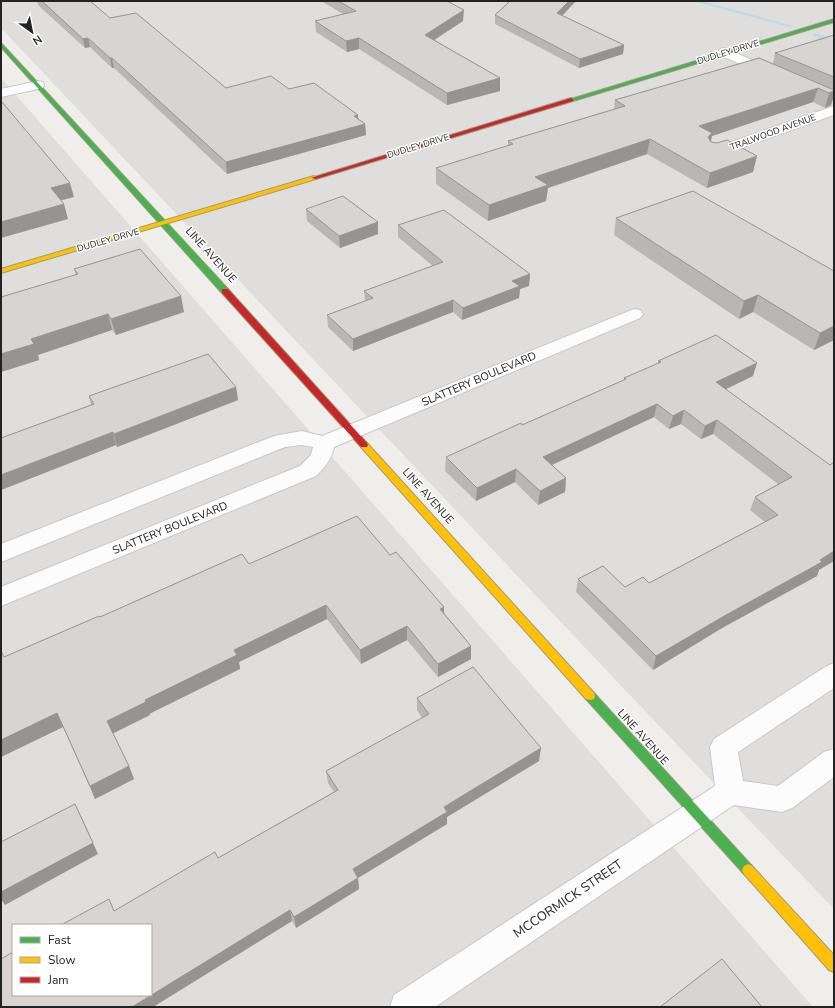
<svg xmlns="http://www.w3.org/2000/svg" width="835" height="1008" viewBox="0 0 835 1008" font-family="'Nunito Sans',sans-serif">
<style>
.residential{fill:#dfdedc;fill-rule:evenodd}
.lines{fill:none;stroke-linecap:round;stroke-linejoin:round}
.stream{fill:#bcdce5;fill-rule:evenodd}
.street-casing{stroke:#c9c8c7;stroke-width:2}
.fast-casing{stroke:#999c81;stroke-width:2}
.slow-casing{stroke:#999c81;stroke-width:2}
.jam-casing{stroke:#999c81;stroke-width:2}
.street{fill:#fdfcfc;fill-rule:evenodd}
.fast{fill:#4caf50;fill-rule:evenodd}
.slow{fill:#ffc107;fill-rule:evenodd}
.jam{fill:#c62828;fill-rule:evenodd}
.wall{fill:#b9b6b5}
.shaded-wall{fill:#969493}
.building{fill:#d7d4d2;stroke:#969493}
.labels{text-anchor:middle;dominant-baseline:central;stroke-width:3;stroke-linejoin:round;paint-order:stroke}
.far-street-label{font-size:9px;fill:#222;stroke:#fff}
.street-label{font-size:11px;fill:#222;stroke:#fff}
.near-street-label{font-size:13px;fill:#222;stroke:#fff}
</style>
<rect width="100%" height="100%" fill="#f0eeeb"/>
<path class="residential" d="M1 1H834V909L625 690 1 28Z
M1 78 813 1007H1ZM13 925H151V995H13Z"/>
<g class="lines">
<path class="stream" d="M693 1H702L794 26 789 27Z
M816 33 834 39V43L814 36 813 35Z"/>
<defs>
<path id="street" d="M724 48 777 71 779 74 777 77H769L720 55 718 52 720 49Z
M38 81 43 82 44 85 43 88 1 97V89Z
M834 106V115L718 156 713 157 708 156 706 153 708 150Z
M634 309 640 310 643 314 640 318 334 447C332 459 324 468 316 476L1 606V587L300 466 311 455 313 447 302 445 285 447 1 562V544L274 436 302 431 322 436Z
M834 663V688L738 752 743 781 778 786 824 752 834 749V777L792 808 782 812 734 805 435 1007H390L394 995 715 786 710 747 714 739 825 667Z"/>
<path id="fast" d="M834 19V22L573 101 568 100Z
M1 43 228 289V293H222L1 47Z
M590 692 594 693 752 866 754 870 752 874 748 876 744 874 586 699 585 696 586 693Z"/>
<path id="slow" d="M314 176 317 178 316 179 1 273V269Z
M364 442 367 443 594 693 595 696 594 699 590 700 586 699 361 447 360 445Z
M748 864 752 866 834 955V972L829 970 744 874 742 870 744 866Z"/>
<path id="jam" d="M571 98 573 99V101L316 179 311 178Z
M222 289H228L367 443 368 445 367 447H361L222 293Z"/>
</defs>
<use href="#street" class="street-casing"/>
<use href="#fast" class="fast-casing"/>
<use href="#slow" class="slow-casing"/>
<use href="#jam" class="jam-casing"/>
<use href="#street" class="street"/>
<use href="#fast" class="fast"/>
<use href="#slow" class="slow"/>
<use href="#jam" class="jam"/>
</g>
<path class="wall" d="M37 1H90L110 18 226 88 289 89 358 115V119L365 124 366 135 227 174 114 68H112L90 47 85 48 38 5Z
M321 1H447L463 21 434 40 500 78V91L447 105 359 49 347 52 316 32 315 21 343 14Z
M510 1H576L562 16 624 45 623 54 579 68 495 24V15Z
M834 35V96L831 105 825 108 813 102 712 136 711 142 753 172 707 188 647 154 548 188 546 201 488 221 436 184V168L508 146V141L614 109 615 100 773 64 775 53Z
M693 191 834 340 814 350 753 312 739 319 614 235 616 218Z
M306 209 378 234 340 248 307 221Z
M398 225 530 274 529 286 520 289 519 298 462 320 453 312 353 351 328 327 327 315 365 301 364 291 433 266 398 237Z
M74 269 184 312 116 335 112 330 38 355 39 360 1 372 76 275Z
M658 361 753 376 725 389 830 465 819 570 817 576 722 628 653 670 576 592 578 579 625 587 649 583 765 522 750 510 755 497 778 484 713 434 701 439 681 424 669 429 654 417 552 465 566 478 565 492 538 505 515 482 476 501 445 471 446 457 522 425 624 380V378L658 364Z
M236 387 238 400 117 447 116 445 1 490V438L91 405 89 396Z
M390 555 444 613 471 646V659L438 677 407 640 361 664 327 619 239 662 240 669 149 714 150 715 113 733 129 766 134 779 95 799 63 727 1 757V651L4 657 100 617 249 564Z
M417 698 539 761 447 817V824L358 878 359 889 296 928 292 921 153 1007H1L218 858 334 792 328 783 326 771 422 718 417 710Z"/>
<path class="shaded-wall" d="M569 1H576L556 22 557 13Z
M464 10 463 21 425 46V35Z
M88 38 90 47 85 48 83 39Z
M359 38V49L347 52 346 41Z
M624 45 623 54 579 68 580 59Z
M110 58H112L114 68H112Z
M500 78V91L447 105V93Z
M818 88 813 102 712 136 709 148 699 126Z
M834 91V96L831 105 825 108 829 93Z
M358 115 359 126 354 116Z
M365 124 366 135 227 174 226 162Z
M650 139 647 154 548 188 546 201 488 221 489 205 535 177Z
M757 156 753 172 707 188 710 173Z
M70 183 74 197 55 202 51 188Z
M64 204 68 219 1 238V222Z
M378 222V234L340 248 339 236Z
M530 274 529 286 520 289 519 298 462 320 463 308 512 281Z
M758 295 753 312 739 319 744 301Z
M181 296 184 312 116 335 111 319Z
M453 300V312L353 351V339Z
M108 314 112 330 38 355 39 360 1 372V354L31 339Z
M834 326V340L814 350 820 333Z
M757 363 753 376 712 396 716 382Z
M236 387 238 400 117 447 114 434Z
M657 404 654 417 541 470 543 457Z
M684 410 681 424 669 429 673 416Z
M717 420 713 434 701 439 705 426Z
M113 432 116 445 1 490V475Z
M516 469 515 482 476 501 477 488Z
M566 478 565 492 538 505 540 491Z
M834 551V561L819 570 817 576 722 628 653 670 656 656Z
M326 605 327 619 239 662 240 669 149 714 150 715 112 734 107 721 145 700 234 650Z
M444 607V621L440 609Z
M407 626V640L361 664 360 650Z
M471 646V659L438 677V664Z
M57 713 63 727 1 757V740Z
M541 748 539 761 447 817V824L358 878 359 889 296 928 294 917 353 869 444 807Z
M129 766 134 779 95 799 90 786Z
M81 816 98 854 5 905 1 899V892Z
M290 910 292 921 153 1007H132Z"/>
<path class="building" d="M42 1H90L110 18 136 13 226 88 271 76 289 89 314 83 358 115 354 116 365 124 226 162 112 58H110L88 38 83 39Z
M338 1H447L464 10 425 35 500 78 447 93 359 38 346 41 315 21 356 11Z
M510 1H569L557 13 624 45 580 59 495 15Z
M834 35V77L775 53Z
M759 58 834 90V91L829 93 818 88 699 126 712 133 708 137 711 142 717 143 727 140 757 156 710 173 650 139 535 177 548 185 489 205 436 168 513 144 508 141 625 106 615 100Z
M2 102 70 183 51 188 64 204 1 222V103Z
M693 191 834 271V326L820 333 758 295 744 301 616 218Z
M343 196 378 222 339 236 306 209Z
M444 210 530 274 512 281 520 286 463 308 453 300 353 339 327 315 373 298 364 291 443 262 398 225Z
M140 249 181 296 111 319 108 314 31 339 34 344 1 354V297L78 274 74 269Z
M716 335 757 363 716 382 830 465 834 462V551L820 560 822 562 726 615 656 656 578 579 603 566 625 587 643 577 649 583 778 515 755 497 792 477 717 420 705 426 684 410 673 416 657 404 543 457 566 478 540 491 516 469 477 488 446 457 521 423 522 425 626 379 624 378 661 362 658 361Z
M208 354 236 387 114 434 113 432 1 475V438L94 404 89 396Z
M357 516 390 555 396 552 444 607 440 609 471 646 438 664 407 626 360 650 326 605 234 650 237 655 145 700 146 702 107 721 129 766 90 786 57 713 1 740V651L4 657 99 616 100 617 242 554 249 564Z
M473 667 541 748 444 807 447 812 353 869 358 878 294 917 290 910 132 1007H1V959L13 952V995H151V925H61L109 899 114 911 215 852 218 858 338 790 326 771 429 714 417 698Z
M75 804 93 843 1 892V842Z
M722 959 762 1007H660Z"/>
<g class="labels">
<g class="far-street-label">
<text transform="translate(728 52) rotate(-17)">DUDLEY DRIVE</text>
<text transform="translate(773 132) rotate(-20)">TRALWOOD AVENUE</text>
<text transform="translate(418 146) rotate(-17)">DUDLEY DRIVE</text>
<text transform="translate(108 240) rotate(-16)">DUDLEY DRIVE</text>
</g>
<g class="street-label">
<text transform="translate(211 255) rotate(48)">LINE AVENUE</text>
<text transform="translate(479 379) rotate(-23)">SLATTERY BOULEVARD</text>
<text transform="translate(428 496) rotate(48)">LINE AVENUE</text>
<text transform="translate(170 528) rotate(-22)">SLATTERY BOULEVARD</text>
<text transform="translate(643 737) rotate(48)">LINE AVENUE</text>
</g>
<g class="near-street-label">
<text transform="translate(568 899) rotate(-34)">MCCORMICK STREET</text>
</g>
</g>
<rect width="835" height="1008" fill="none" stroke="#222222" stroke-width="4"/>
<rect x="12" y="924" width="140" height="72" fill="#ffffff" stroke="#a7a7a7"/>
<rect x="20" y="937" width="20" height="6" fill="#4caf50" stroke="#a7a7a7"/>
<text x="48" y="944" font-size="12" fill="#222222">Fast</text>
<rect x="20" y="957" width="20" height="6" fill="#ffc107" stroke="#a7a7a7"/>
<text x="48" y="964" font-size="12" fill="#222222">Slow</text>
<rect x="20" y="977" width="20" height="6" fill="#c62828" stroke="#a7a7a7"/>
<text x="48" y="984" font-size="12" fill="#222222">Jam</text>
<g transform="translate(32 32) rotate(147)" stroke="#ffffff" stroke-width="3" paint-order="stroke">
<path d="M0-3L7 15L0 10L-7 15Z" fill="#222222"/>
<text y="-6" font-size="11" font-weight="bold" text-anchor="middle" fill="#222222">N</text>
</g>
</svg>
